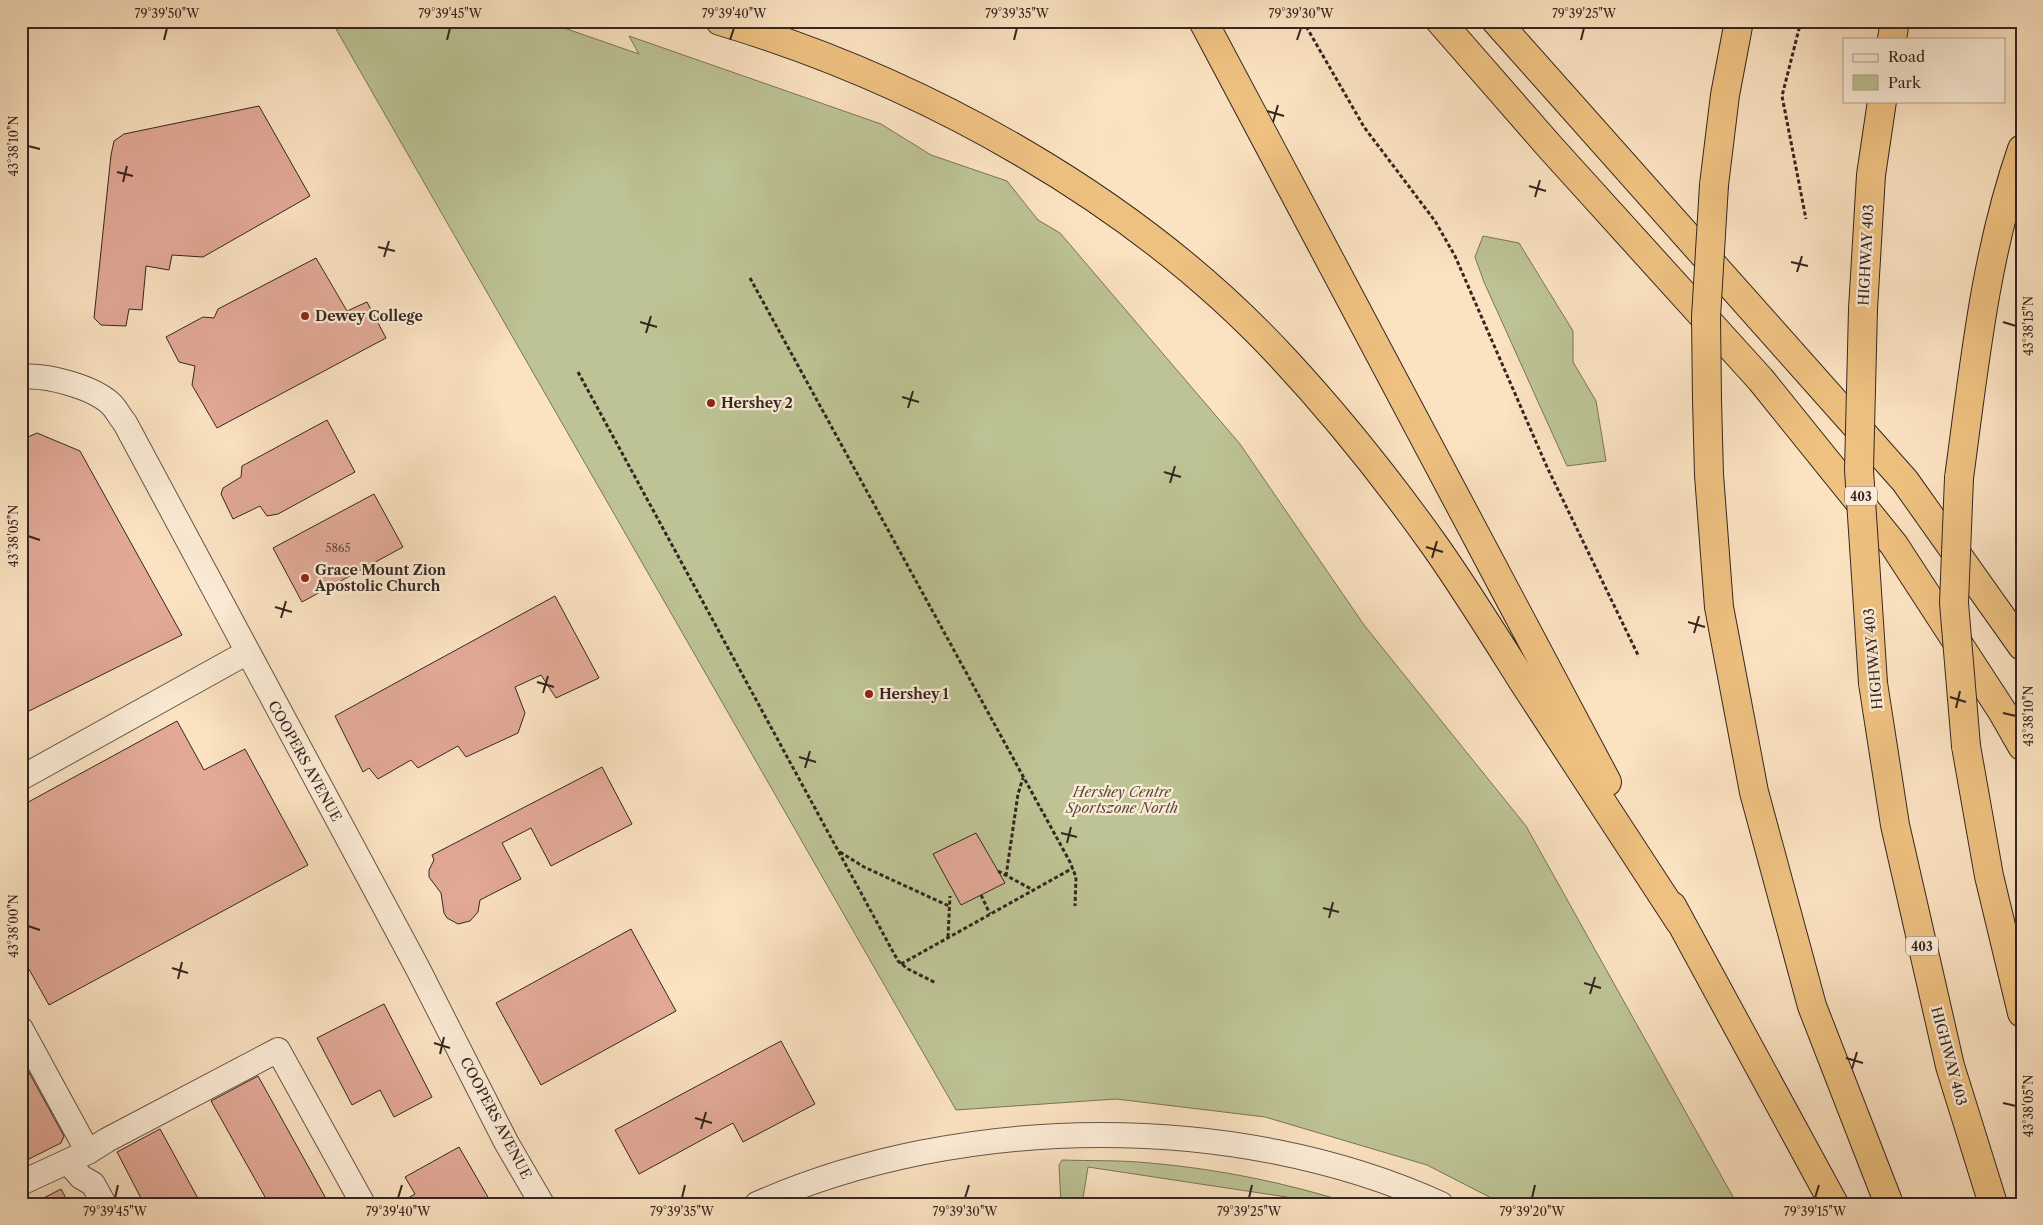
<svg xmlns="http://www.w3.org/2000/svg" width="2043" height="1225" viewBox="0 0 2043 1225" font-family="'Libre Caslon Text',serif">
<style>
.green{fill:#bdc394;stroke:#7a745a}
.building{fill:#e2a997;stroke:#362620}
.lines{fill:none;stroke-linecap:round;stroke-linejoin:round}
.minor-casing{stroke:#675548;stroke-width:26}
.highway-casing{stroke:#362620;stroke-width:30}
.path{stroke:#362620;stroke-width:3;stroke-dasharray:4 2.5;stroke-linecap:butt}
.minor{stroke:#fcecd7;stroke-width:24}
.highway{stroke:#eec180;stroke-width:28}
.highway-bridge-casing{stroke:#362620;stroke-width:30;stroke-linecap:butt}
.highway-bridge{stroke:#eec180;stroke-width:28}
.ticks{fill:none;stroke:#362620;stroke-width:2}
.poi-dot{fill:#8f2418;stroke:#fcecd7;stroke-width:2}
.labels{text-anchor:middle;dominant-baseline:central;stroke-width:4.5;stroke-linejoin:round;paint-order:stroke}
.number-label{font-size:11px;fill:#61473e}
.shield{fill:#fcecd7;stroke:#716157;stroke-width:1}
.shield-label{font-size:12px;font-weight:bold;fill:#362620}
.street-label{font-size:14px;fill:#362620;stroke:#fcecd7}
.poi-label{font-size:14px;font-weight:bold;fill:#362620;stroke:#fcecd7;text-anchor:start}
.park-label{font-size:14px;font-style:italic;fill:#584d3d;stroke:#fcecd7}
.neatline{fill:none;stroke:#362620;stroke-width:2}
.ticks-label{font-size:12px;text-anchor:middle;fill:#362620}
</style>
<rect width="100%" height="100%" fill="#fbe2c1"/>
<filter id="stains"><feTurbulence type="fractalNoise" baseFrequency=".004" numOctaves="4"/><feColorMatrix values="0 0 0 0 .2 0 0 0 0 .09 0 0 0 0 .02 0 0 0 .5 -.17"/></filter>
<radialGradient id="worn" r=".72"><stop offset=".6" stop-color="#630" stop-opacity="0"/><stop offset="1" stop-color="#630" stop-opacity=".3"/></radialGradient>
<path class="green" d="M409 21H544L639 54 629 36 881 124 931 155 1007 181 1038 220 1060 233 1240 444 1364 625 1526 826 1737 1204H1503L1427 1165 1265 1117 1116 1099 956 1110 336 29Z
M1483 236 1519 243 1573 331V362L1596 401 1606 461 1567 466 1484 282 1475 257Z
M1062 1160C1091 1161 1121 1160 1150 1163 1219 1169 1287 1183 1353 1204H1320L1313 1201 1088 1167 1082 1204H1061L1059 1165Z"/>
<path class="building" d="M259 106 310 196 203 257 172 255 169 270 146 266 142 310 129 309 126 326 101 325 94 318 111 155 114 141 124 134Z
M316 258 347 311 367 302 386 338 217 428 192 385 195 366 179 362 166 337 203 317 214 318 218 309Z
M327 420 355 472 278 514 267 516 260 506 233 519 221 494 223 488 241 477 242 466Z
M37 433 80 451 182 635 21 715V440Z
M374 494 403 547 302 602 273 548Z
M555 596 599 678 556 698 541 675 515 687 525 713 518 733 466 757 458 746 418 768 411 760 378 779 369 768 363 772 335 716Z
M177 721 204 770 245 749 308 865 49 1005 21 955V806Z
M602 767 632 824 551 866 531 828 502 843 521 879 480 900 478 912 470 921 458 924 447 918 444 913 441 893 429 877V870L434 860 432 855Z
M976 833 1005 883 961 905 933 854Z
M631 929 676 1011 541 1085 496 1003Z
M384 1004 432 1097 394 1117 380 1090 352 1105 317 1038Z
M781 1041 815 1104 743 1142 733 1123 639 1174 615 1130Z
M21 1058 64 1136 61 1143 25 1161 21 1152Z
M258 1076 329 1204H269L211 1101Z
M160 1129 201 1204H144L117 1152Z
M459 1147 492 1204H398L415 1194 405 1177Z
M61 1189 69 1204H32Z"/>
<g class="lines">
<defs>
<path id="minor" d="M21 377C46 374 93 387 111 404 116 409 120 417 125 423L417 967 506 1142 542 1204
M21 778 246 653
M21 1029 88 1152
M68 1162 81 1177 93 1184 104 1204
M21 1183 88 1152 107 1140 278 1050 363 1204
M757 1204C962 1113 1237 1111 1441 1204"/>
<path id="highway" d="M720 21C924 82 1135 199 1281 356 1336 415 1388 480 1435 546 1466 590 1495 637 1524 683 1576 763 1628 842 1680 922
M1203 21 1607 782
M1440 21 1550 147 1761 380 1894 545 2002 711 2022 746
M1496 21 1905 481 2022 646
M1892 39 1895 21
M1714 185 1725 95 1739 21
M1863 309 1871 175 1882 101
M1707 400 1709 475 1719 607 1754 792 1812 1006 1889 1204
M1959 478C1974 368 1985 255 2022 149
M1873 683 1895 825 1950 1066 1993 1204
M1966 746 1989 876 2022 1013
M1672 906 1834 1204"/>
</defs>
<use href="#minor" class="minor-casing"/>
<use href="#highway" class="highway-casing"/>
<path class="path" d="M1303 21 1364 127 1435 221 1455 256 1547 467 1639 657
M1801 21 1782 96 1806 219
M750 278 1070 862 1076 877 1075 906
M578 372 898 961 908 969 936 983
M840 852 864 867 949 906
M998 871 1033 890
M1006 876 1018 794 1023 778
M981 895 990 914
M948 937 950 896
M901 964 1073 868"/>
<use href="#minor" class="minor"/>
<use href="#highway" class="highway"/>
<defs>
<path id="highway-bridge" d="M1863 309 1859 470 1873 683
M1707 400 1706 317 1714 185
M1959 478 1954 603 1966 746"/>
</defs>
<use href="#highway-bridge" class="highway-bridge-casing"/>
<use href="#highway-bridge" class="highway-bridge"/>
</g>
<path class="ticks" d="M164 40 167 28M447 40 450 28M730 40 734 28M1014 40 1017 28M1297 40 1301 28M1581 40 1584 28M1267 111 1284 116M1273 122 1278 105M28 146 40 149M117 172 133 176M123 182 127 166M1529 186 1546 191M1535 197 1540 180M378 247 395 251M384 257 389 241M1791 262 1808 266M1797 272 1802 256M640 322 657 327M2003 322 2016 326M646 333 651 316M902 397 919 402M908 408 913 391M1164 472 1181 477M1170 483 1175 466M28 536 40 540M1426 547 1443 552M1432 558 1437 541M275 607 292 612M281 618 286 601M1688 622 1705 627M1694 633 1699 616M537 682 554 687M543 693 548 676M1950 697 1966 702M1956 708 1960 691M2003 713 2016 716M799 757 816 762M805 768 810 751M1061 833 1077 837M1067 843 1071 827M1323 908 1339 912M1329 918 1333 902M28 926 40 930M172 968 188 973M178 979 182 962M1584 983 1601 988M1590 994 1595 977M434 1043 450 1048M440 1054 444 1037M1846 1058 1863 1063M1852 1069 1857 1052M2003 1103 2016 1106M695 1118 712 1123M701 1129 706 1112M115 1198 118 1185M398 1198 402 1185M682 1198 685 1185M965 1198 969 1185M1249 1198 1252 1185M1532 1198 1535 1185M1815 1198 1819 1185"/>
<g class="poi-dot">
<circle cx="305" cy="316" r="5"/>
<circle cx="711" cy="403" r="5"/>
<circle cx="305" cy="578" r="5"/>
<circle cx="869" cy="694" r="5"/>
</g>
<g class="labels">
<g class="number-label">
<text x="338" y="548">5865</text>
</g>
<g class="shield">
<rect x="1845" y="486.5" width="32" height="19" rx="4"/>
<rect x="1906" y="936.5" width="32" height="19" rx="4"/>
</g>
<g class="shield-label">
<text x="1861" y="496">403</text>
<text x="1922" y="946">403</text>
</g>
<g class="street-label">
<text transform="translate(1866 255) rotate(-87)">HIGHWAY 403</text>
<text transform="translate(1873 659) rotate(-95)">HIGHWAY 403</text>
<text transform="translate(305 761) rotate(61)">COOPERS AVENUE</text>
<text transform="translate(1949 1056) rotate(75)">HIGHWAY 403</text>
<text transform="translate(496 1118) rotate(62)">COOPERS AVENUE</text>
</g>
<g class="poi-label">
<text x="315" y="316">Dewey College</text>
<text x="721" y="403">Hershey 2</text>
<text x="315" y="570">Grace Mount Zion<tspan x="315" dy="16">Apostolic Church</tspan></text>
<text x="879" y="694">Hershey 1</text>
</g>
<g class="park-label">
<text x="1122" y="792">Hershey Centre<tspan x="1122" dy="16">Sportszone North</tspan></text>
</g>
</g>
<rect width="2043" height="1225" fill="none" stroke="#fbe2c1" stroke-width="55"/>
<rect x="1843" y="38" width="162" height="65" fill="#fcecd7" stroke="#ad9d8e"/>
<rect x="1853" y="54" width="25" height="8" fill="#fcecd7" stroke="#ad9d8e"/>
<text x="1888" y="62" font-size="15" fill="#362620">Road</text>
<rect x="1853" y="75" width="25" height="15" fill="#bdc394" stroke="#ad9d8e"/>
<text x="1888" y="88" font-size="15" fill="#362620">Park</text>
<rect x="28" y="28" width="1988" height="1170" class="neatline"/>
<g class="ticks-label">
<text x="167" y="18">79°39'50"W</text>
<text x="450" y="18">79°39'45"W</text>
<text x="734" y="18">79°39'40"W</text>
<text x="1017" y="18">79°39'35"W</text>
<text x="1301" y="18">79°39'30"W</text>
<text x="1584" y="18">79°39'25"W</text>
<text transform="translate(14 146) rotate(-90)" y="4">43°38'10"N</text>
<text transform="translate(2029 326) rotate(-90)" y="4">43°38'15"N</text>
<text transform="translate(14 536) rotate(-90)" y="4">43°38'05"N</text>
<text transform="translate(2029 716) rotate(-90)" y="4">43°38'10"N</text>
<text transform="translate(14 926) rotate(-90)" y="4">43°38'00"N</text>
<text transform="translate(2029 1106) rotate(-90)" y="4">43°38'05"N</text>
<text x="115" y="1216">79°39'45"W</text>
<text x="398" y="1216">79°39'40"W</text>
<text x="682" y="1216">79°39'35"W</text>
<text x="965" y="1216">79°39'30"W</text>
<text x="1249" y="1216">79°39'25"W</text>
<text x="1532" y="1216">79°39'20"W</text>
<text x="1815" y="1216">79°39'15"W</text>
</g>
<rect width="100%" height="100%" filter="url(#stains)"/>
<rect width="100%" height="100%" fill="url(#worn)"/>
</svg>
